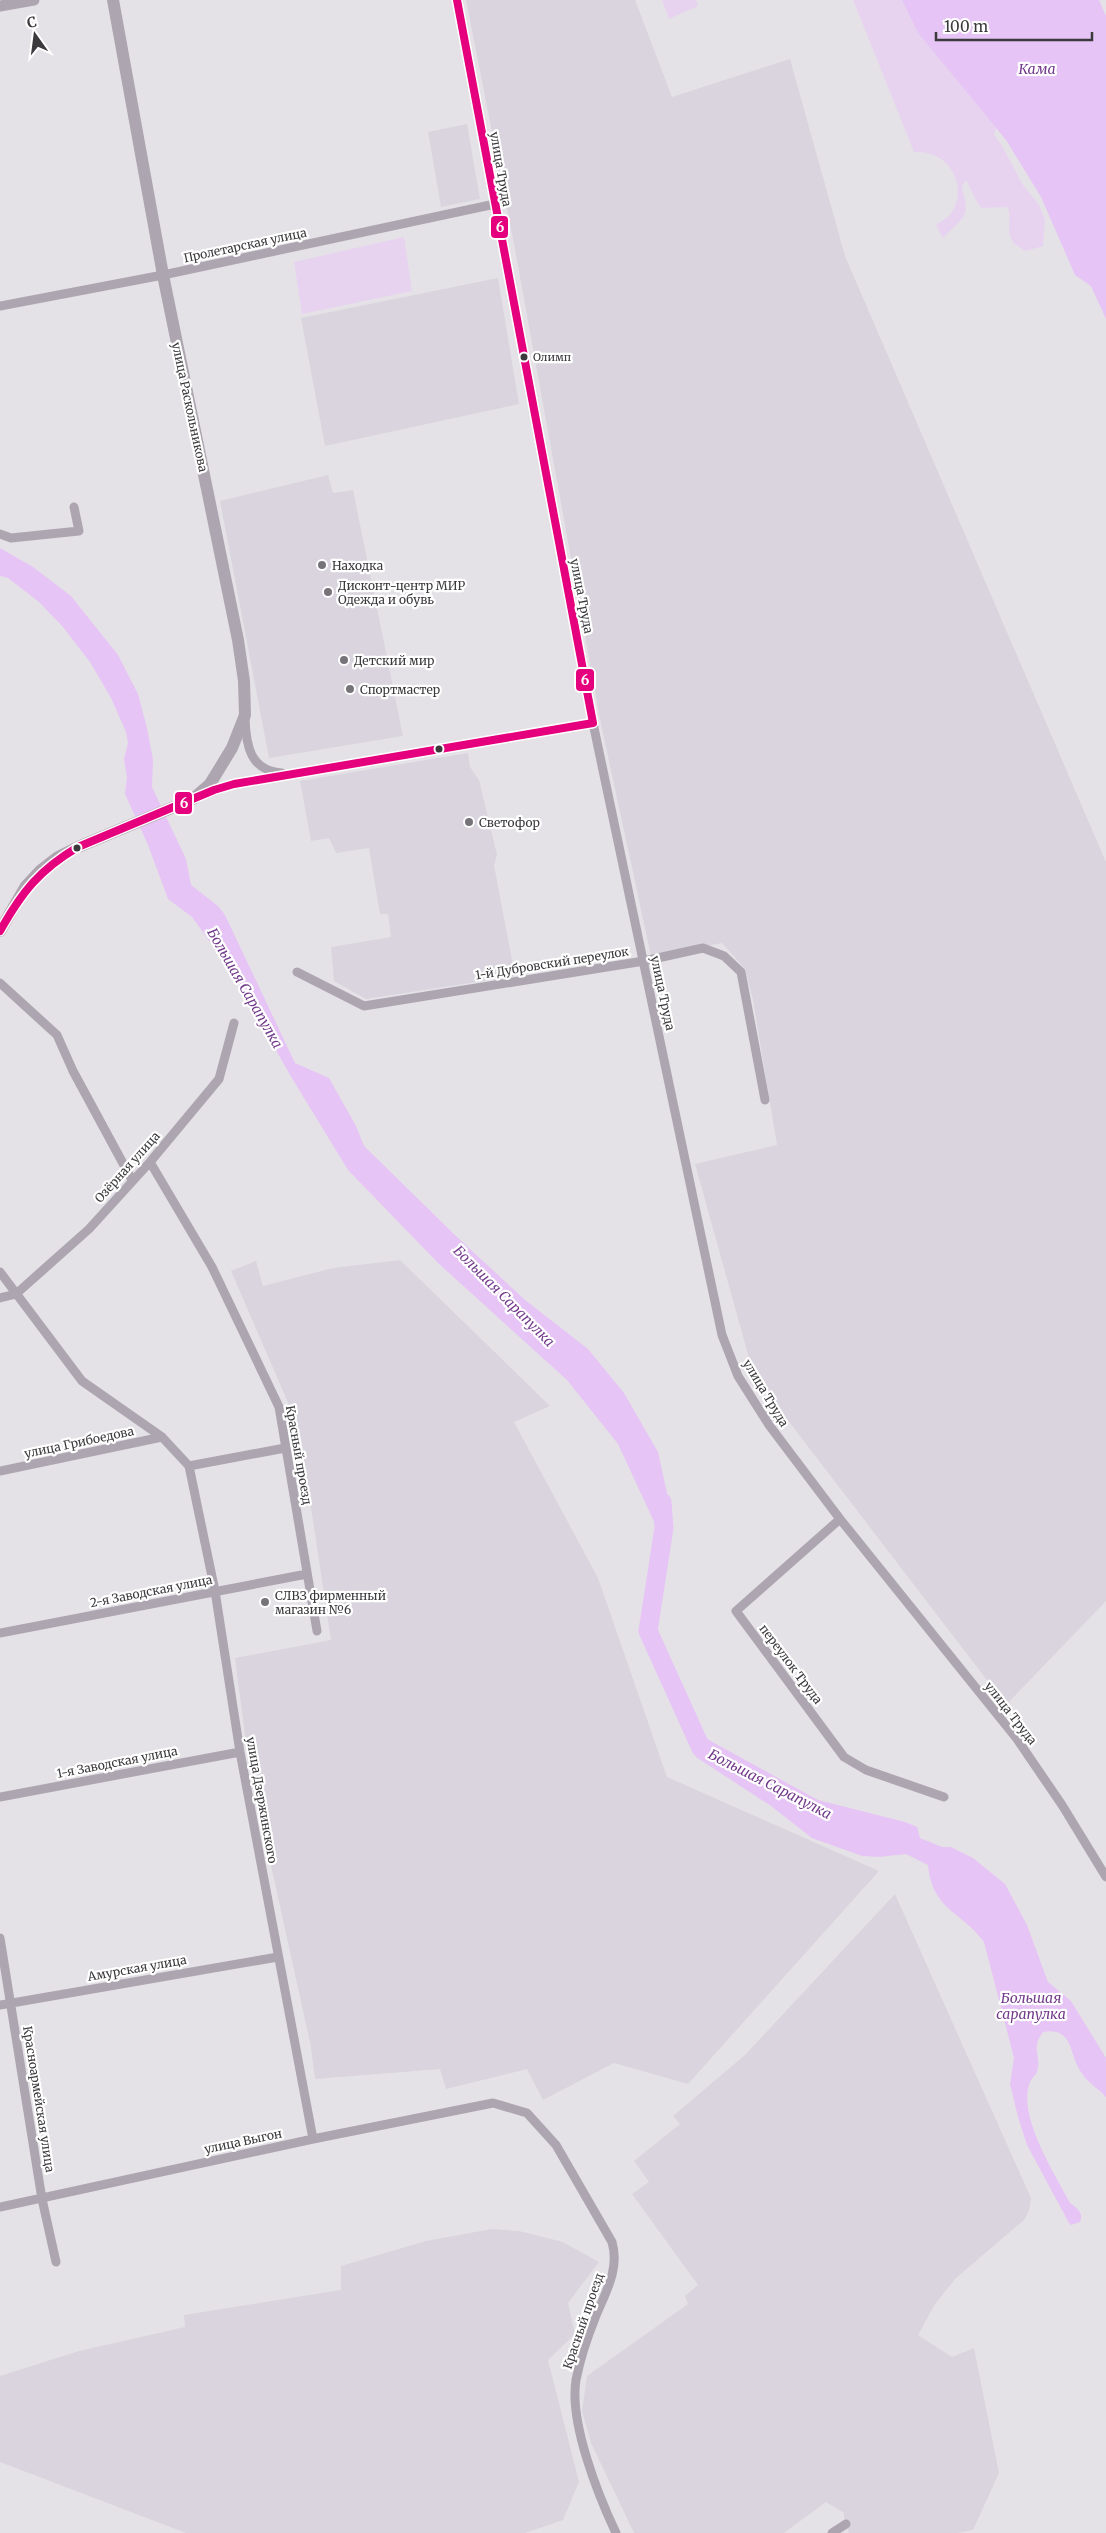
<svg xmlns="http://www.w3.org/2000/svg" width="1106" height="2533" viewBox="0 0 1106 2533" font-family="Merriweather,serif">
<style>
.built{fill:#d9d4dd}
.green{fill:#e7d3f0}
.water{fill:#e6c4f5}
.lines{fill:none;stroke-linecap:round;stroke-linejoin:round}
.river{stroke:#e6c4f5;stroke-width:19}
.minor{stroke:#ada6b1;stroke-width:9}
.tertiary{stroke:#ada6b1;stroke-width:11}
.secondary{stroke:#ada6b0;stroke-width:12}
.bus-1-casing{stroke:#fff;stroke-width:11}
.bus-1{stroke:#e5007d;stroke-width:8}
.bus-dot{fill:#3b393c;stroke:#fff;stroke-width:2}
.poi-dot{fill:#767478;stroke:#fff;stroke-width:2}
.labels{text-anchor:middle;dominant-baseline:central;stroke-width:4.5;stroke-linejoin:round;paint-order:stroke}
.bus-label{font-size:11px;fill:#3b393c;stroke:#fff;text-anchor:start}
.street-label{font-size:12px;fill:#3b393c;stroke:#fff}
.poi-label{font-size:12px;fill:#3b393c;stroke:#fff;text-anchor:start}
.water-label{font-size:14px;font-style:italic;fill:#723a8a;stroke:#fff}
.line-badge{stroke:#fff;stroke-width:2}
.badge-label{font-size:14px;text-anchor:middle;font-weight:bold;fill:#fff}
</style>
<rect width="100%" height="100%" fill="#e5e2e7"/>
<path class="built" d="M466 0H635L672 97 790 59 845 256 1106 862V1601L1006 1705 754 1376 695 1164 777 1145 753 1000 745 969 722 943 651 956 601 724 514 244Z
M467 124 480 199 441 207 428 132Z
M498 278 519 404 325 446 301 318Z
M328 475 333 493 353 490 403 736 269 758 220 501Z
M468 753 470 767 479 780 497 855 494 865 515 976 366 999 334 981 331 947 391 937 388 914H380L369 848 336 853 329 838 311 841 300 781Z
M400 1260 550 1406 514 1422 598 1578 667 1777 879 1871 688 2084 614 2063 543 2100 527 2069 446 2089 440 2069 315 2079 311 2047 249 1766 235 1658 331 1640 299 1428 231 1271 256 1261 263 1286 333 1268Z
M895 1894 1031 2198 1029 2211 1024 2220 956 2278 935 2304 918 2335 952 2357 974 2348 999 2473 973 2530 957 2533H849L844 2521V2513L826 2502 784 2533H634L591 2443 582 2411 587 2376 688 2304 685 2296 698 2285 632 2194 649 2182 634 2161 680 2124 673 2116 745 2055Z
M492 2229 519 2231 563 2242 599 2262 568 2303 575 2334 548 2360 579 2482 563 2520 525 2533H186L0 2462V2376L79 2351 185 2327 184 2315 341 2290V2266L426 2241Z"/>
<path class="green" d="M662 0H696L698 6 669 19Z
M853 0H902L918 33 996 128 994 135 1001 144 1023 185 1039 205 1045 220 1043 246 1026 251C1003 240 1011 230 1009 210L1006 207 982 208 978 204 966 180 962 186C970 219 966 214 943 238L936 225C941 221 948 218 951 213 966 192 955 161 930 154 925 152 919 152 914 152Z
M404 237 412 291 302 314 294 262Z"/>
<path class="water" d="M902 0H1099L1106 16V319L1091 286 1075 275 1041 197 1006 140 918 33Z
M0 548 33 567 71 596 118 655 138 694 147 728 153 760 152 787 186 859 191 885 218 906 225 915 295 1063 329 1078 356 1126 364 1146 456 1236 525 1300 588 1349 624 1393 658 1452 669 1502 667 1528 656 1526 618 1444 567 1380 439 1264 348 1170 290 1075 231 971 192 917 168 899 148 845 125 794 127 777 124 759 128 743 126 732 111 698 90 662 63 627 39 602 8 578 0 576Z
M707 1739 818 1800 905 1822 917 1827 920 1838 942 1847H951L973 1858 1005 1884 1027 1925 1048 1982 1071 2001 1106 2058V2097C1098 2088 1087 2083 1081 2072 1068 2053 1074 2027 1043 2032 1030 2049 1042 2056 1037 2072 1035 2076 1030 2080 1029 2085 1019 2119 1055 2174 1070 2203 1077 2208 1084 2213 1080 2222L1071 2225 1069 2223 1027 2145 1018 2117 1010 2084 1014 2058 984 1942C960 1910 932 1910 928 1865L906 1854 879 1857 862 1856 812 1838 771 1806 696 1757Z"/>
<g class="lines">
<path class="river" d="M662 1502 664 1528 648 1631 701 1748 722 1759"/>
<path class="minor" d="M457 0 593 723 722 1335 738 1376 769 1425 840 1519 1017 1739 1062 1805 1106 1877
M0 306 163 275 495 204
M0 534 11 538 79 531 74 507
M245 719C246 745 250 771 282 773
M200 796 234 784 593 723
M297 972 364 1006 644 961 703 948 724 956 741 972 765 1100
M0 983 57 1035 73 1071 132 1180
M150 1162 212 1267 279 1407 317 1631
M0 1272 82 1381 162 1437 189 1466
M0 1298 16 1294 89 1229 150 1162 219 1079 234 1023
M189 1466 215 1591 240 1752 313 2139
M189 1466 285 1448
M0 1471 162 1437
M840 1519 736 1611 844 1757 866 1770 944 1797
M0 1633 307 1574
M0 1797 240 1752
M0 1938 42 2199 56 2262
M0 2005 278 1957
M0 2207 313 2139 493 2103 527 2113 556 2145 612 2242C620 2270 605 2293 595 2318 587 2338 580 2359 576 2380 569 2422 598 2495 616 2533
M832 2533 846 2524"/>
<path class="tertiary" d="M0 6 34 0"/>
<path class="secondary" d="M0 931 26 886 40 871 58 857 78 847 193 799 210 784 232 748 245 715 244 681 238 640 163 275 113 0"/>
<defs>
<path id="bus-1" d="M0 931C22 892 39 870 78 847L214 790 234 784 593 723 457 0"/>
</defs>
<use href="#bus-1" class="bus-1-casing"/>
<use href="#bus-1" class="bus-1"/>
</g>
<g class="bus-dot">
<circle cx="524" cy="357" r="4.5"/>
<circle cx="439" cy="749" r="4.5"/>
<circle cx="77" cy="848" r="4.5"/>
</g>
<g class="poi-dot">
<circle cx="322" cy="565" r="5"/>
<circle cx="328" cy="592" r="5"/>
<circle cx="344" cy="660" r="5"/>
<circle cx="350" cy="689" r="5"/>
<circle cx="469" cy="822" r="5"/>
<circle cx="265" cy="1602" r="5"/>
</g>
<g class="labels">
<g class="bus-label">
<text x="533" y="357">Олимп</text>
</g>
<g class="street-label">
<text transform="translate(501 169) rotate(80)">улица Труда</text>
<text transform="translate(245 245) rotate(-12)">Пролетарская улица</text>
<text transform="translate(190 407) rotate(78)">улица Раскольникова</text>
<text transform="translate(582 596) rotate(79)">улица Труда</text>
<text transform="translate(552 963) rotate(-9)">1-й Дубровский переулок</text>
<text transform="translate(663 993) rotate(78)">улица Труда</text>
<text transform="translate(127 1167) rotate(-48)">Озёрная улица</text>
<text transform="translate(766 1393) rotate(59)">улица Труда</text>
<text transform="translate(79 1442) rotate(-12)">улица Грибоедова</text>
<text transform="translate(299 1455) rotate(80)">Красный проезд</text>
<text transform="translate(151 1591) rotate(-11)">2-я Заводская улица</text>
<text transform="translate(791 1664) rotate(53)">переулок Труда</text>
<text transform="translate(1011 1713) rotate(52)">улица Труда</text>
<text transform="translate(117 1762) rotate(-11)">1-я Заводская улица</text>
<text transform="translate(262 1800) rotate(80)">улица Дзержинского</text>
<text transform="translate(137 1968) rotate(-10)">Амурская улица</text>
<text transform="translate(39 2099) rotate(81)">Красноармейская улица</text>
<text transform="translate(243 2141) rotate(-12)">улица Выгон</text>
<text transform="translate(583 2321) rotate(-71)">Красный проезд</text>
</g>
<g class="poi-label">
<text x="332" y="565">Находка</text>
<text x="338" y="585">Дисконт-центр МИР<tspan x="338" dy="14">Одежда и обувь</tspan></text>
<text x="354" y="660">Детский мир</text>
<text x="360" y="689">Спортмастер</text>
<text x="479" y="822">Светофор</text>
<text x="275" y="1595">СЛВЗ фирменный<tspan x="275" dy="14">магазин №6</tspan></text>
</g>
<g class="water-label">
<text x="1037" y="69">Кама</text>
<text transform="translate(245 988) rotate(60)">Большая Сарапулка</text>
<text transform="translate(504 1296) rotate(45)">Большая Сарапулка</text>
<text transform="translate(770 1784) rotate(27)">Большая Сарапулка</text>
<text x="1031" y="1998">Большая<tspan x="1031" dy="16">сарапулка</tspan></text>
</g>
</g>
<g class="line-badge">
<rect x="490" y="215" width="19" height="24" rx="5" fill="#e5007d"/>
<rect x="575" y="668" width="20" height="24" rx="5" fill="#e5007d"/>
<rect x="174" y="791" width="19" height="24" rx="5" fill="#e5007d"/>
</g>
<g class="badge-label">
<text x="500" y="232">6</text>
<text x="585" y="685">6</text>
<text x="184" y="808">6</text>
</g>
<g transform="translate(35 35) rotate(346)" stroke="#ffffff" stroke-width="4" paint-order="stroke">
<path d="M0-4L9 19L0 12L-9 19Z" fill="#3b393c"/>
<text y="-8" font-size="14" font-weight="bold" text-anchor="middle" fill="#3b393c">С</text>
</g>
<path d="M936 32v8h156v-8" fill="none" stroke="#3b393c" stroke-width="2.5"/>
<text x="944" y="32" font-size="15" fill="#3b393c" stroke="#ffffff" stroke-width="4" paint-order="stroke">100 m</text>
</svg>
